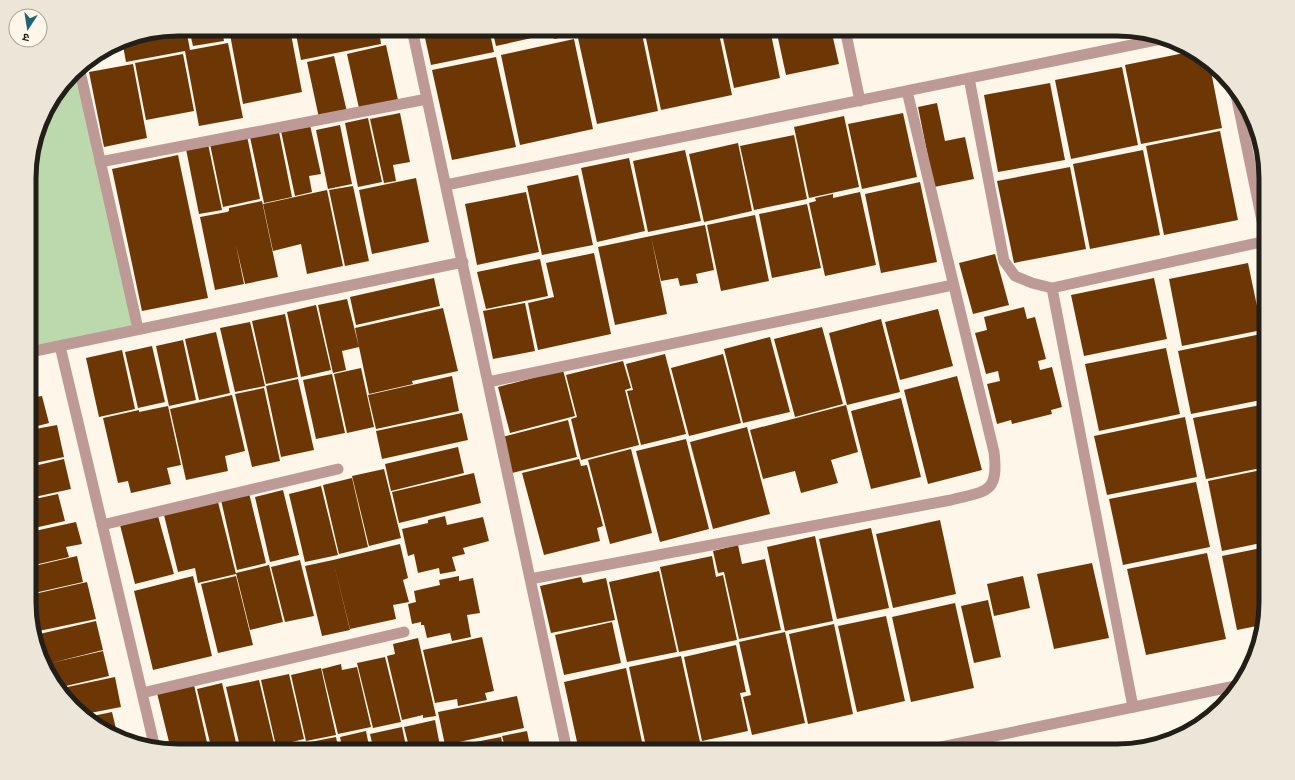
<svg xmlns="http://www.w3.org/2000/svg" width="1295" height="780" viewBox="0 0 1295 780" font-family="Cabin,'Noto Sans Devanagari',sans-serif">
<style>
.green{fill:#bbd9ac}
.building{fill:#6d3705}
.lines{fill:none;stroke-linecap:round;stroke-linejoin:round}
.minor{stroke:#be9a96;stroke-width:11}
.tertiary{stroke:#be9a96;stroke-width:11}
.rim{fill:none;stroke:#221f18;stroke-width:5}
</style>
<rect width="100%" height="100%" fill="#fef7e9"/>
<path class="green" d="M79 67 138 329 30 352V158L44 112Z"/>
<path class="building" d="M178 29H186L190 50 228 43 243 118 199 126 185 51 126 62 122 40Z
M189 29H222L224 41 193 46Z
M229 29H290L302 92 243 104Z
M295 29H379L381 44 301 60Z
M423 29H489L494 52 431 65Z
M492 29H549L550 34 496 46Z
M551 29H599V30L554 39Z
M620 29H641L658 111 597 124 578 38Z
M644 29H718L732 95 661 110Z
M721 29H770L780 78 734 88Z
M776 29H831L839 64 786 75Z
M574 39 593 129 520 145 501 55Z
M386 45 398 100 359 108 347 54Z
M1194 51 1210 66 1222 128 1141 144 1125 65Z
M183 54 194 111 146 120 135 63Z
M334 56 347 112 319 118 307 62Z
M496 57 516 147 452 160 432 70Z
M133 64 147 138 104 147 89 72Z
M1122 67 1138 145 1071 159 1055 80Z
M1050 83 1065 160 998 172 984 95Z
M937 103 945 141 965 137 974 179 934 187 918 107Z
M400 113 410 162 393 165 396 181 384 183 370 119Z
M903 113 917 177 862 189 848 124Z
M844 116 859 187 809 198 794 127Z
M368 118 382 182 358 187 345 123Z
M1252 123H1255L1258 130 1266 168V182Z
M310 125 321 174 309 176 312 192 295 196 281 131Z
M340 125 352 184 328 189 316 130Z
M1220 131 1238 220 1164 235 1146 146Z
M279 132 292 197 264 203 250 137Z
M794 135 807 199 754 210 740 146Z
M247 136 260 199 223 207 210 144Z
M738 143 752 211 704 222 689 154Z
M208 144 222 210 199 214 186 149Z
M685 150 701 221 648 232 633 161Z
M1143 150 1160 235 1090 249 1073 164Z
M178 155 208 298 142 311 112 169Z
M629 158 645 231 597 242 581 168Z
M1070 167 1086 249 1014 263 997 181Z
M578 175 593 245 542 255 527 186Z
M416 178 429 242 372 254 359 190Z
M920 182 937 262 881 273 865 194Z
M353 186 369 261 345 266 329 190Z
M327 190 343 266 307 274 301 244 273 251 263 204Z
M526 192 539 252 477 265 465 204Z
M860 192 876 265 825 276 809 203 816 201 815 198 833 194V198Z
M262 201 278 277 245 284 236 245 244 284 215 290 200 217 227 212 229 211V208Z
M807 204 821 268 772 278 759 214Z
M755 215 769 281 721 291 707 225Z
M705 225 714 270 696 274 698 283 680 286 678 278 661 281 651 236Z
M651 236 667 314 615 325 598 247Z
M594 253 611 334 538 350 528 303 554 297 546 263Z
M995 254 1009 305 973 314 959 263Z
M540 259 548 296 486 309 477 272Z
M1248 263 1262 330 1182 346 1169 279Z
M434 278 440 306 356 325 350 297Z
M1154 278 1167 339 1084 356 1071 295Z
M347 299 359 347 342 351 346 370 333 373 318 305Z
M525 303 535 351 493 359 483 311Z
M316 305 331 370 301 377 287 312Z
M1024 307 1027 319 1035 317 1046 359 1038 361 1040 370 1052 367 1062 407 1051 410 1052 414 1012 424 1011 420 997 424 987 384 1000 381 998 371 986 374 975 333 987 330 984 317Z
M443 308 458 371 412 381 413 384 369 394 355 328Z
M938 309 953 366 900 380 885 322Z
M285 314 298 377 266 384 252 321Z
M881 319 900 392 847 405 829 333Z
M250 322 265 386 235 392 220 328Z
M822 327 843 404 795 417 774 339Z
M216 332 230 393 199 400 185 339Z
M1266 333V399L1191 414 1178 351Z
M770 337 790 412 743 423 724 349Z
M183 340 196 400 169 406 156 346Z
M152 346 165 402 138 408 125 352Z
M1166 348 1180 414 1099 431 1085 364Z
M122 350 135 409 99 417 86 358Z
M665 354 686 434 641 445 627 391 633 390 626 364Z
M723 354 741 423 689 436 671 368Z
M623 361 631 388 625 390 639 445 581 460 571 419 577 417 566 375Z
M361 368 374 427 347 433 334 374Z
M563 370 575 416 510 433 498 387Z
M332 374 345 433 316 439 303 380Z
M452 376 459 411 376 429 368 395Z
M957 376 982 470 928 484 904 390Z
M298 379 314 450 281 457 266 386Z
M264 388 280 461 252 467 235 394Z
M232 395 245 451 225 456 228 471 186 480 170 409Z
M42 396 49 423 30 428V398Z
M901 398 921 477 871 489 851 411Z
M1266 404V467L1206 479 1193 418Z
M846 405 858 452 831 460 838 483 801 493 795 471 763 479 750 430Z
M168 406 181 465 167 468 171 484 131 493 128 481 118 483 103 418 139 410V412Z
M462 413 468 440 382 459 376 431Z
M1185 417 1197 477 1107 495 1094 436Z
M568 420 577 457 512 473 502 437Z
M57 425 64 457 30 464V430Z
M747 427 770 514 713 529 690 442Z
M686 439 709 529 660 542 636 451Z
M458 447 464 473 391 491 385 464Z
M631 449 652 533 610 544 588 460Z
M64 459 71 489 30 498V467Z
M579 459 581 466 587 465 603 526 597 528 600 541 544 555 522 473Z
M384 469 401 538 369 546 352 476Z
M1266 469V542L1222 551 1208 481Z
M474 473 481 503 399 523 392 492Z
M352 478 368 547 339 554 323 485Z
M1196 482 1210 547 1123 565 1109 499Z
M321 486 338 555 305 562 289 494Z
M283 490 299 555 270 562 255 497Z
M249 493 266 563 237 570 221 500Z
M58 494 65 521 30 529V500Z
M218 502 236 574 198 583 195 568 178 572 164 515Z
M158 516 174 574 135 584 120 525Z
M445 516 447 525 483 517 489 541 463 548 465 554 452 557 456 571 440 574 439 568 418 573 414 554 408 556 402 529 428 523V520Z
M940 520 956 594 893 608 876 534Z
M76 522 82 544 66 547 69 557 30 566V532Z
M871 528 889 608 837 619 819 539Z
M815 536 833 621 785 631 767 547Z
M400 544 408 578 403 580 409 602 393 605 396 619 350 629 333 560Z
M738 545 742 564 765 559 781 630 739 639 724 572 718 573 713 551Z
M1266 547V612L1262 625 1237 630 1222 556Z
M1207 553 1226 639 1146 655 1127 569Z
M77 556 83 582 30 594V567Z
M712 556 716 577 723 575 737 640 679 652 660 567Z
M300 560 314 616 285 622 271 567Z
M333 560 350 630 322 636 305 566Z
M1092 563 1109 638 1054 649 1037 574Z
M269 565 283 622 250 630 236 573Z
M659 571 677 652 627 662 609 582Z
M193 576 212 656 153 670 134 591Z
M236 576 253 645 218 653 201 584Z
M459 576V581L473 578 480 613 467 615 471 637 452 641 450 633 427 638 424 625H421V622L412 624 408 604 416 602 414 591 440 585 439 580Z
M1023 576 1030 608 994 616 987 584Z
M581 577 583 583 606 578 615 620 551 633 540 586Z
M87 582 96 619 34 632 30 622V595Z
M988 600 1001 657 974 663 961 606Z
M955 603 974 688 911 702 892 617Z
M886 616 905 701 857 712 838 626Z
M96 621 103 650 51 663 103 651 109 676 57 688 54 685 35 635Z
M612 622 621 663 564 675 555 635Z
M834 624 853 714 808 724 789 634Z
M785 632 805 723 752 735 743 697 751 695 739 642Z
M482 637 494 691 485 693 487 700 458 706 457 699 435 703 423 650Z
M418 638 436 716 423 718V715L402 720 387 656 395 654 393 644Z
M736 645 746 692 740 693 748 731 702 741 684 657Z
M681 656 700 742 661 751H647L629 667Z
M385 657 401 722 373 728 357 663Z
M341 664 342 670 357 667 371 727 338 734 322 669Z
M321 668 336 735 306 741 291 675Z
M626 668 644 751H579L564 682Z
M289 674 304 739 276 746 261 680Z
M115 677 121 707 85 714 58 689Z
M259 680 274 743 241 751 226 687Z
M222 683 238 751H212L197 689Z
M194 685 209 751 171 750 157 693Z
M517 696 524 728 445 745 438 712Z
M112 712 118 737 103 731 88 717Z
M435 720 441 751H410L404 727Z
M402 727 407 751H374L370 734Z
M366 731 370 751H343L340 737Z
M527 731 531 751H506L502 736Z
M336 737 339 751H306L305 743Z
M501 737 504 751H477L475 742Z
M472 743 473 751H444L443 748Z
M304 746 305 751H286V750Z"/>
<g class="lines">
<path class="minor" d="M412 29 567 751
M845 29 860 101
M79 67 138 329
M969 78 1004 261 1015 276 1032 283 1052 288 1266 241
M1235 90 1266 240
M100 162 427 99
M446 185 1166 38
M1052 288 1133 707
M60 346 155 748
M30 352 463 262
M488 382 953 285
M102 525 338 469
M530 579 951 500C986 491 999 494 994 452L907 91
M142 693 404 632"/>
<path class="tertiary" d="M922 751 1240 685"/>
</g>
<path d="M0 0H1295V780H0ZM178 36H1117A142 142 0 0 1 1259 178V602A142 142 0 0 1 1117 744H178A142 142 0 0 1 36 602V178A142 142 0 0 1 178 36Z" fill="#ece6d8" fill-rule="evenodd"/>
<path class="rim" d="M178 36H1117A142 142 0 0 1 1259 178V602A142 142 0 0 1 1117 744H178A142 142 0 0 1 36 602V178A142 142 0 0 1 178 36Z"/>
<g transform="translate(28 28) rotate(192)"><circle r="19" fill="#fef7e9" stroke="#a6a195"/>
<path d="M0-3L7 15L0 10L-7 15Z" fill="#206376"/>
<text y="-6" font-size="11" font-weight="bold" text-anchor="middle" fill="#221f18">उ</text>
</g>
</svg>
